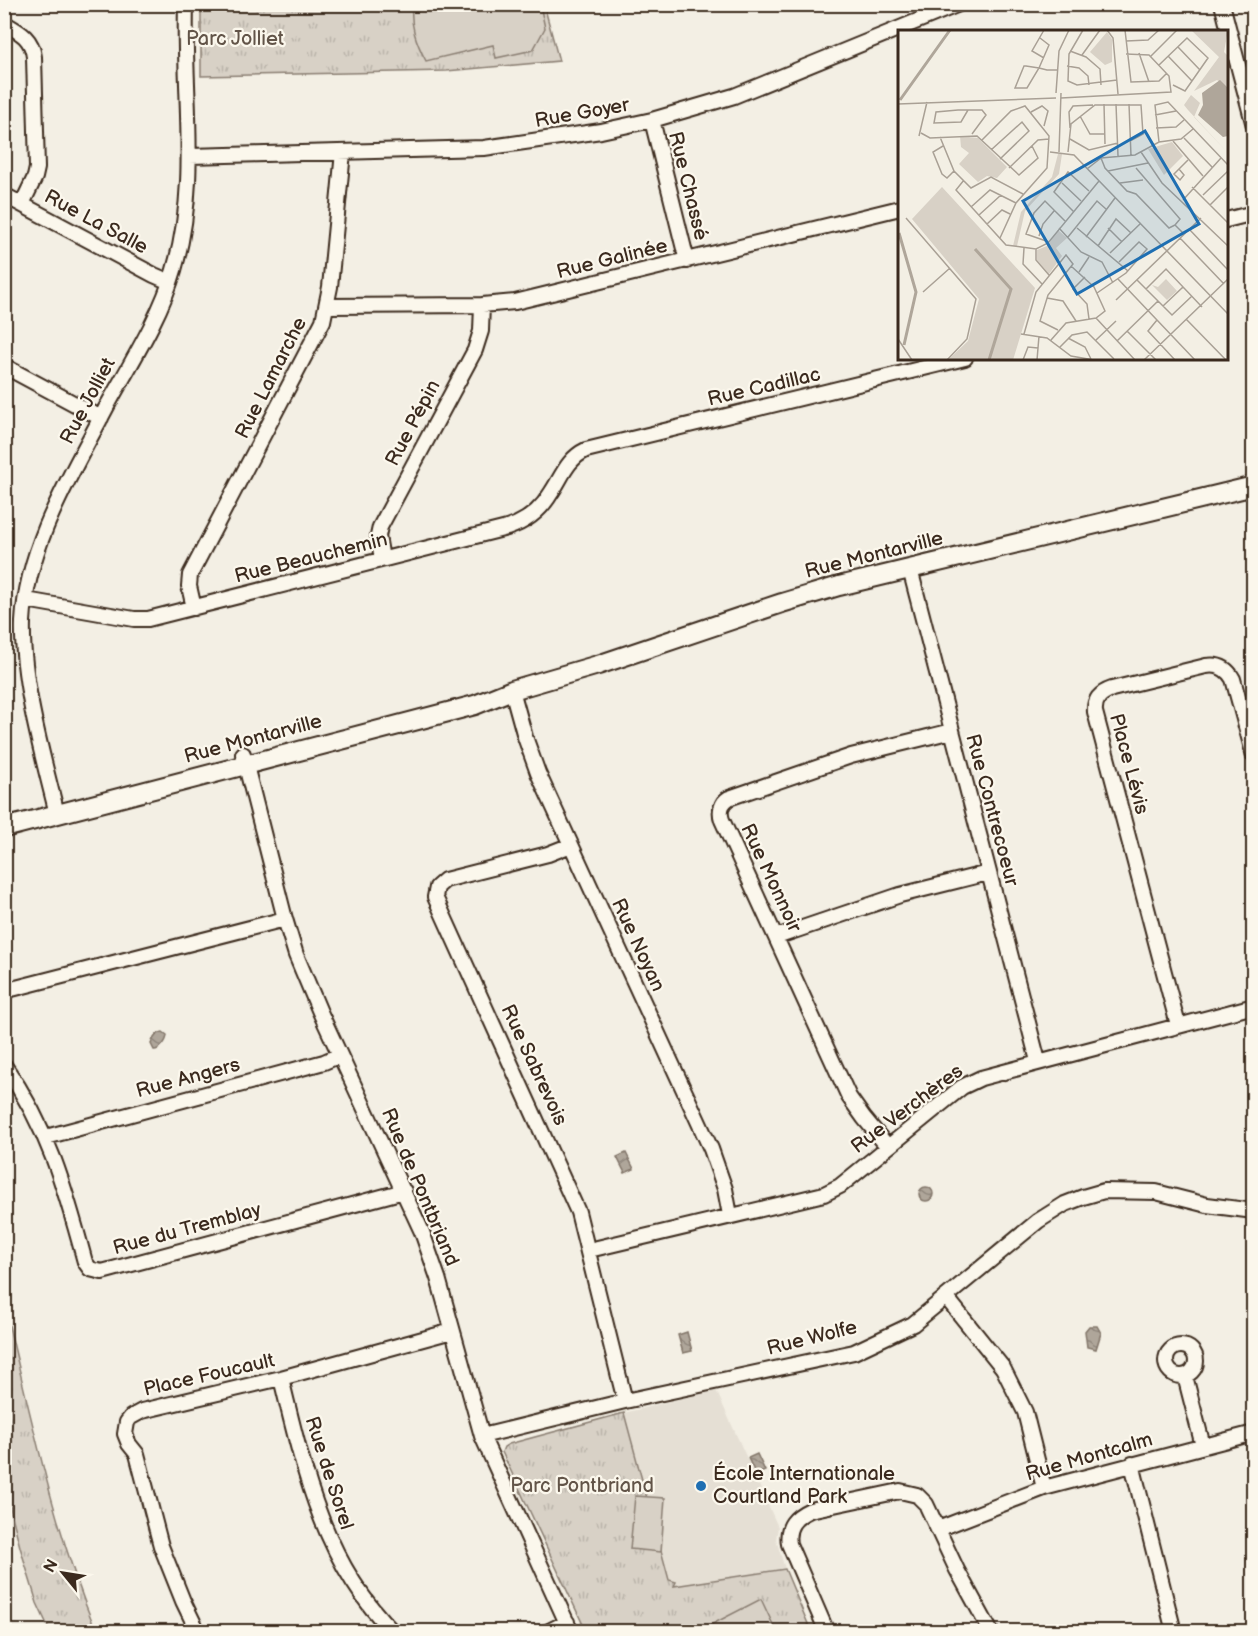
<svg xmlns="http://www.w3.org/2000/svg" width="1258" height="1636" viewBox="0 0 1258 1636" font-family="'Balsamiq Sans',sans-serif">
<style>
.built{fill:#e5dfd4}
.grass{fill:url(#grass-tufts);stroke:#8a7e72;stroke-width:1.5}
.pitch{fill:#d8d1c6;stroke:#8a7e72;stroke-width:1.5}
.water{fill:url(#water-waves);stroke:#817468;stroke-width:1.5}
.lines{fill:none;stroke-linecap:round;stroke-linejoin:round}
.street-casing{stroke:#3b2a1e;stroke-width:18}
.secondary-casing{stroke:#3b2a1e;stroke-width:22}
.street{stroke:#fbf7ec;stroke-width:14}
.secondary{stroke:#fbf7ec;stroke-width:18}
.poi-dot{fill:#1f6fb2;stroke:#fbf7ec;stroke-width:2}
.labels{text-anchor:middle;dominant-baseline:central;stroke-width:4.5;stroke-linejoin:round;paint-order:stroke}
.park-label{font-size:20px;fill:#625448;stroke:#fbf7ec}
.street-label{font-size:20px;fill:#3b2a1e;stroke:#fbf7ec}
.poi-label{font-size:20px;fill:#3b2a1e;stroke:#fbf7ec;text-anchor:start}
.inset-river{fill:none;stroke:#afa69a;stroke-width:3}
.inset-road{fill:none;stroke:#a9a095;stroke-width:1.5}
.view{fill:#1f6fb2;fill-opacity:0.15;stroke:#1f6fb2;stroke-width:3}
.inset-edge{fill:none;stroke:#3b2a1e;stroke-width:3}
</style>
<defs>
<pattern id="grass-tufts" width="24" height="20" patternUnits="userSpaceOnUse" patternTransform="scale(1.5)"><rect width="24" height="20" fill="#d8d1c6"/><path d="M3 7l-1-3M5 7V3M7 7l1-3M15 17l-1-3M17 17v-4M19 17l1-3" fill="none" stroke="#bab4aa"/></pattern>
<pattern id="water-waves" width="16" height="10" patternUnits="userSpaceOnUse" patternTransform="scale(1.5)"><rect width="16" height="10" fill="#afa69a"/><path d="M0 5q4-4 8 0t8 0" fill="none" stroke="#90877d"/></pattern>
</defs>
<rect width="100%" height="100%" fill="#f3efe4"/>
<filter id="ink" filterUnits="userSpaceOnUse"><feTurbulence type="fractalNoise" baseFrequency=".0167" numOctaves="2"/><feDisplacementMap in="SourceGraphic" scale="12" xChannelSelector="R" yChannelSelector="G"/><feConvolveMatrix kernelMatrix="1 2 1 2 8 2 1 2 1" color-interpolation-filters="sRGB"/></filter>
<g filter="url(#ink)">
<path class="built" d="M716 1390 778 1527 776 1539 785 1569 671 1587 624 1413Z"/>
<path class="grass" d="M201 5H544L559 61 446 71 201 76Z
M4 1305C31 1415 53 1527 96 1631H50L37 1603 20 1547 5 1488Z
M624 1413 669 1580 676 1582 674 1586 785 1569 811 1631H586L502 1452 504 1447 509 1444Z"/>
<path class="pitch" d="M412 5H540L545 28 533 50 496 58 493 45 426 61C416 42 410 26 412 5Z
M635 1496 665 1498 661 1552 630 1549Z
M761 1599 776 1631H699Z"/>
<path class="water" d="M163 1032 167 1035C167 1041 160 1050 154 1050L151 1044C153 1038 156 1033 163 1032Z
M626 1153 634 1169 625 1173 617 1157Z
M919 1194a7 7 0 1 1 14 0a7 7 0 1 1-14 0Z
M1089 1326H1097L1101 1333 1096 1349 1087 1347 1085 1331Z
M687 1332 692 1351 683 1353 678 1335Z
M757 1454 765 1471 756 1475 748 1458Z"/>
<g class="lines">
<defs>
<path id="street" d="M1222 4 1254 126
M4 23C20 32 32 38 34 57L37 168 35 177 22 204
M652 120 687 261
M190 156 484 148 601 131 652 120 734 96 959 4
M4 195 154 275 170 282
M1226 220 1254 213
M327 306 482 305 515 302 900 208
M4 366 101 418
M382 559 378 536 380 527 475 350 481 331 482 305
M910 569 1038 1061
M26 600 134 619H148L507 528C526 522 541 510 551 493 562 477 567 459 586 450L965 358
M194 608 189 586 190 575 323 321 330 287 343 152
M512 690 525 737 538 773 711 1149 725 1189 730 1215
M243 754 285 919 296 955 320 1012 422 1232 438 1278 482 1436 571 1632
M57 814C43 757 21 680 23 622 27 545 71 475 106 408 129 366 161 316 174 270 200 181 183 95 186 4
M571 845 548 854 445 880 437 887 435 897 578 1212 625 1401
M776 937 900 895 988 873
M4 991 285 919
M1178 1025 1095 712C1094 700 1100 693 1112 689L1206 666C1218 664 1227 668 1233 679L1254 756
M4 1065C49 1129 65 1188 85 1262L90 1269 102 1272 404 1191
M46 1137 324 1062 340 1055
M888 1147 864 1118 849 1097 722 820C719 811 721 803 729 798L851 756 952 731
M589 1250 824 1194 840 1186 962 1087 981 1078 1254 1006
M946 1297 1003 1368 1025 1412 1044 1488
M1166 1361a15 15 0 1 1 30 0a15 15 0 1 1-30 0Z
M1185 1376 1203 1446
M281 1378C303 1469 324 1563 393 1632
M482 1436 625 1401 854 1352 913 1324 1038 1221 1065 1204 1083 1197 1104 1191 1156 1192 1207 1205 1254 1211
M1132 1464 1174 1632
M938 1529 1044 1488 1254 1433
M198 1632 183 1601 161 1546 137 1454 129 1444 125 1434 127 1422 131 1417 142 1411 281 1378 452 1331
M547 1632 567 1622
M827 1632 789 1544C786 1526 795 1517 810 1510L900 1491 917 1495 926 1504 957 1570 991 1632"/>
<path id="secondary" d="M4 828 475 705 512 690 598 665 782 603 839 586 1254 486"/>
</defs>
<use href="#street" class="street-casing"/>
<use href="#secondary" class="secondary-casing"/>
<use href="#street" class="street"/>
<use href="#secondary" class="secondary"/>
</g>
</g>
<circle class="poi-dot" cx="701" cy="1486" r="6"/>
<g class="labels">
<g class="park-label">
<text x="235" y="39">Parc Jolliet</text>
<text x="582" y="1486">Parc Pontbriand</text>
</g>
<g class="street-label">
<text transform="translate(582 113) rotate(-10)">Rue Goyer</text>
<text transform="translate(688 186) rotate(76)">Rue Chassé</text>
<text transform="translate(96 222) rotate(28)">Rue La Salle</text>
<text transform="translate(612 259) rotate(-14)">Rue Galinée</text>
<text transform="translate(271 378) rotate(-63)">Rue Lamarche</text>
<text transform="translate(764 387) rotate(-13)">Rue Cadillac</text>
<text transform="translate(88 401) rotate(-62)">Rue Jolliet</text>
<text transform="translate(413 423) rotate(-62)">Rue Pépin</text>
<text transform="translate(874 555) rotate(-14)">Rue Montarville</text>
<text transform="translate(311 558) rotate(-14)">Rue Beauchemin</text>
<text transform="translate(253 739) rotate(-15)">Rue Montarville</text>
<text transform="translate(1129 764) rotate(75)">Place Lévis</text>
<text transform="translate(992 810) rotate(75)">Rue Contrecoeur</text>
<text transform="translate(771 878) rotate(65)">Rue Monnoir</text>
<text transform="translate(638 945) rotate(65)">Rue Noyan</text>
<text transform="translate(534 1065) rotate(65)">Rue Sabrevois</text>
<text transform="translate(188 1078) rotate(-15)">Rue Angers</text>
<text transform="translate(907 1109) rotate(-37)">Rue Verchères</text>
<text transform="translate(420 1187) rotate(67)">Rue de Pontbriand</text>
<text transform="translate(187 1229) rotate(-15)">Rue du Tremblay</text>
<text transform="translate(812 1338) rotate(-14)">Rue Wolfe</text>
<text transform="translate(209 1375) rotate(-13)">Place Foucault</text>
<text transform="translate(1089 1457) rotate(-16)">Rue Montcalm</text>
<text transform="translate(329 1473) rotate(72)">Rue de Sorel</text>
</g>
<g class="poi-label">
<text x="713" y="1474">École Internationale<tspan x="713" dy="23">Courtland Park</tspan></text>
</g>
</g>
<g transform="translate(898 30)">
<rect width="330" height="330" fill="#f3efe4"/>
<path d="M209 2 214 9V32L207 35 192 22ZM62 106 80 108 109 137 99 148 89 146 80 152 61 134 71 123 63 117ZM274 112 285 126 266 145 250 119ZM160 124H164L161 144 127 181 119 216H115L123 182 154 147ZM44 157 137 258 115 330H50L70 311 81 269 14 189ZM160 200 169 208 158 218 164 226 151 244 139 230V220L149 216ZM268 249 279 261 269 270 254 255 260 257Z" fill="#d8d1c6"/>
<path d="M293 0H330L326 22 330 26V58L319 50 296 61 321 27ZM293 65 302 73 296 87 330 123 290 80 286 75Z" fill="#d8d1c6"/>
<path d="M271 116 274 127 269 131 274 135 266 143 260 135 265 131 261 126ZM143 228a8 8 0 1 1 16 0a8 8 0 1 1-16 0Z" fill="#d8d1c6"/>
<path d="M322 50 330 58V106L325 107 300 85 305 75 304 63Z" fill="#afa69a"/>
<path class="inset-river" d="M2 70 52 0M1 203 18 262 6 315M77 219 113 259 91 330"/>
<path class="inset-road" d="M146 0 134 21 146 28M185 0 171 24 170 51 179 55 219 50M209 0 215 8 220 64M227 0 233 52 261 51 269 43M142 8 151 15 141 38 129 58H117L126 36H128L141 38 149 40H159M228 11 250 10 261 0M280 17 302 40M172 21 188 27 202 39 203 55M241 23 251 52M184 25 202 0M253 26 279 0M270 26 294 51M261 35 289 8 310 28 287 61 275 55M169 36 181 38 190 46 191 55M158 63 161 21 171 0M163 68 273 62 271 46 251 25 228 24M0 74 158 68M206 74 207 114M218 74 220 126M231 74 233 126M70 80 63 92 36 93 38 82 60 80H84L88 85 74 104M133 82 144 76 150 81 146 96M257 85 278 81M182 86 192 104H207M172 98 171 82 175 76 195 75M258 98 278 97 286 90M23 103 32 108 79 106 121 145 140 128 134 116M21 106 29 72M42 107 56 141 73 158 93 147 125 164M286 108 314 137M172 109 191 120 220 113M84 110 113 81 127 76 151 106 149 138 118 173 102 208M275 111 305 146M261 112 257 75 270 72 330 135M45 116 35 122 44 144 49 148 56 141M93 120 124 92 131 101 102 129M152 122 176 125 330 284M161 122 163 63M170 122 173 94 197 75H243L245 104 232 111M243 122 264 153 330 216M203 128 207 138 229 161 238 164 271 198 277 195M111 138 140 110 151 109M238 138 282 189 277 195 286 204M189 139 203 128 237 125 261 112 283 109 295 99M281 139 286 145 282 150 276 144 290 130M210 141 250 133M66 150 58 160 108 215 138 219 150 213 201 151M164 153 183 171M222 153 245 150M294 157 330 193M305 165 330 141M285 170 323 128M312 175 330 157M73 177 92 160 118 173M176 182 156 162 170 142 191 161M81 185 103 165M8 188 78 269 69 309 49 330M89 194 104 180 112 184M161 198 183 222 204 232 215 253M179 198 230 241M210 198 224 212M291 199 330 240M141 206 145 194 156 181M170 207 199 171 208 179M188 207 217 168M282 208 326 254M151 212 128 204 136 183 147 171 167 191M200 216 218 189 233 203M126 218 125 234 144 254M138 219V230L151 245M212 223 243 193M181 242 191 227M187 247 175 259 189 274 191 289M220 249 297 330M239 250 274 285 294 266M248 259 268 239 304 277M25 262 52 238M199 263 228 243 249 219 241 212 221 232M149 268 165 271 178 291M218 270 303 188M265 276 285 257M198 288 237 330M288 289 328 330M259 290 250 301 277 330M229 301 258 330M123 304 149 308 173 326 196 330M126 304 138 262 168 225 175 234 150 265 142 291 160 300M170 308 187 317 193 329M0 309 14 330M153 310 168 293 198 288 207 281 196 257 173 236M198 310 218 291M219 311 260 271M162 317 174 305 189 302 216 329M125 330 130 317 140 318M139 330 141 306M246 330 330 249"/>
<path class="view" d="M247 101 301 194 179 264 125 171Z"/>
<rect width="330" height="330" class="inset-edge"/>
</g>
<rect width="1258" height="1636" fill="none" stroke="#fbf7ec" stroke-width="24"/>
<rect x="12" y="12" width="1234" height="1612" fill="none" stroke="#3b2a1e" stroke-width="2" filter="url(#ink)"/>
<g transform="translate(63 1573) rotate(300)" stroke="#fbf7ec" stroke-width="4.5" paint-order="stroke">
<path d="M0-4.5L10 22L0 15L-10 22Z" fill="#3b2a1e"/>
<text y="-9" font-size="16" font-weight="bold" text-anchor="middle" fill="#3b2a1e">N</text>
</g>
</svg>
